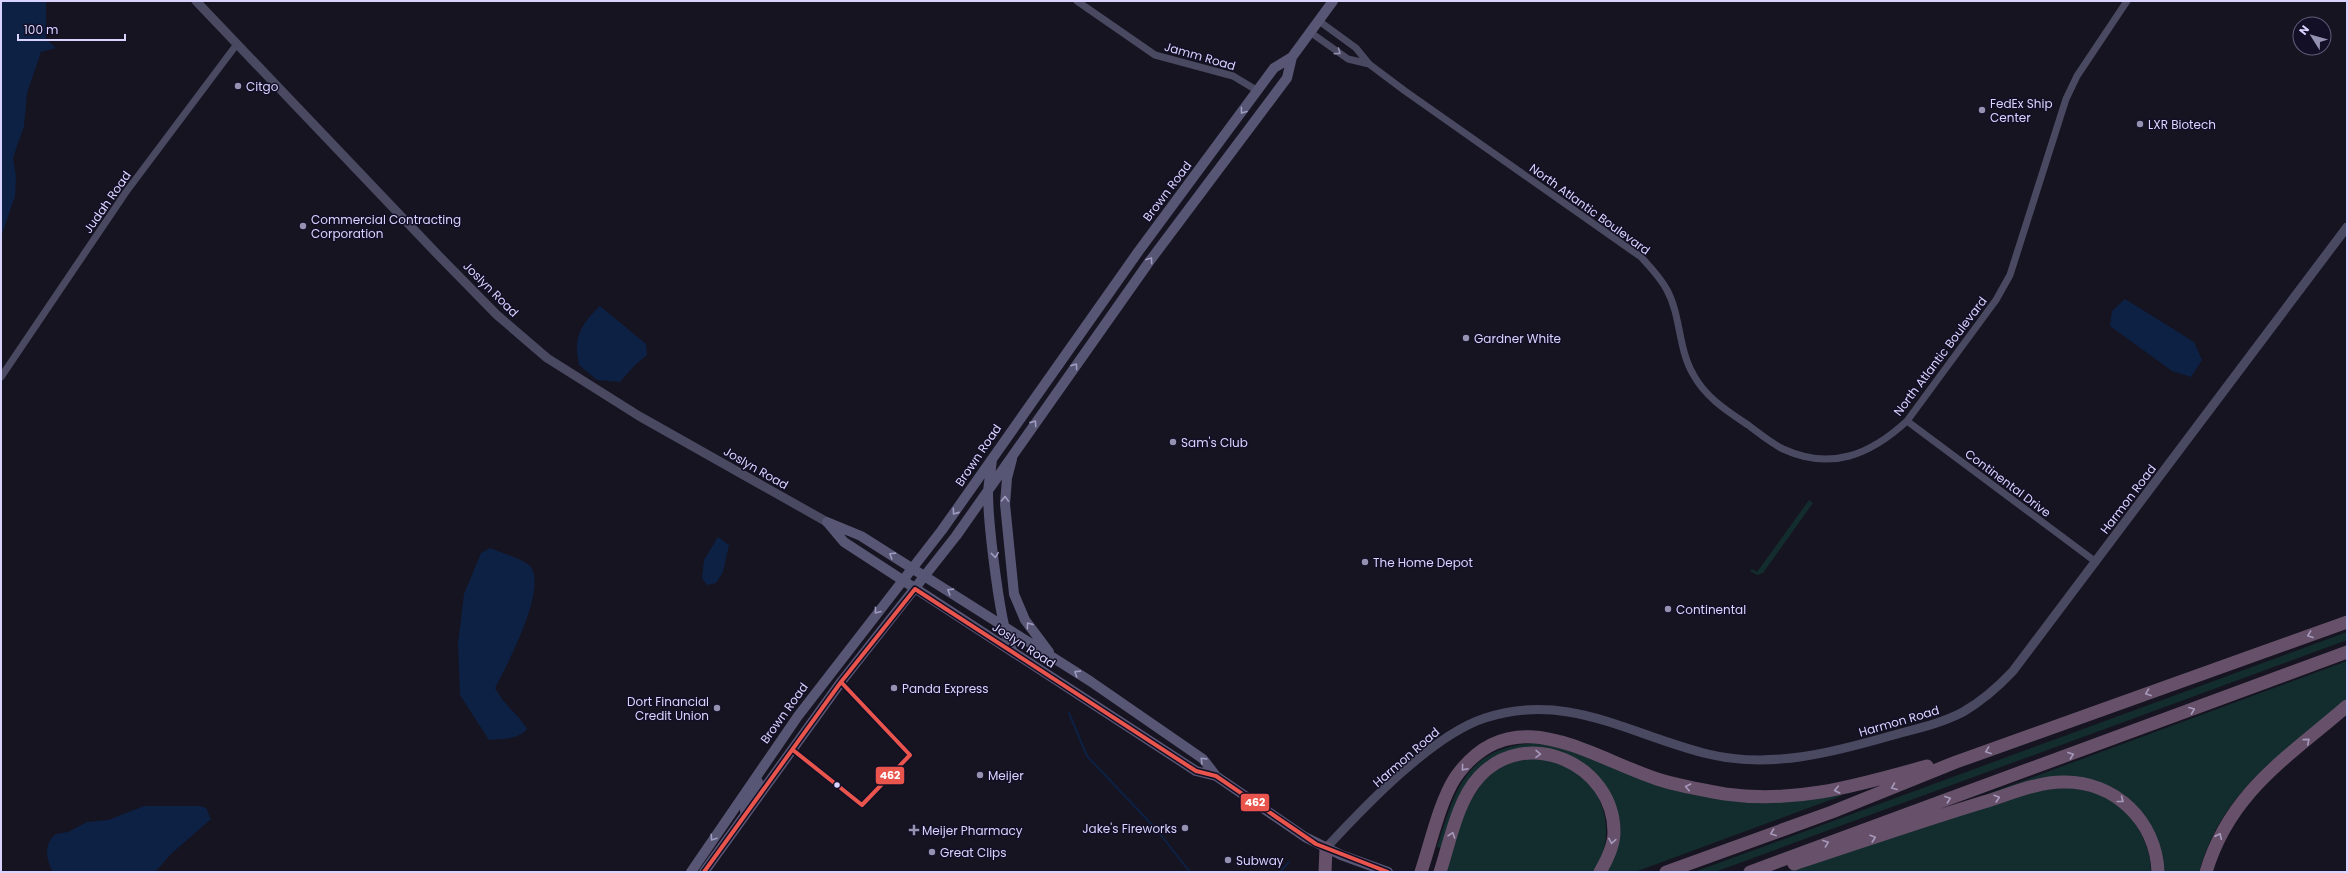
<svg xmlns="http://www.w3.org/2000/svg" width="2348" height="873" viewBox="0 0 2348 873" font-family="Poppins,sans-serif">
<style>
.green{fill:#132c2d}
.water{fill:#0d2144}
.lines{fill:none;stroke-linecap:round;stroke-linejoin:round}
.stream{stroke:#0d2144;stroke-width:2}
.minor{stroke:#4a4962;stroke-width:7}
.tertiary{stroke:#4a4962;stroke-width:9}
.secondary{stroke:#575674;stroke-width:10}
.motorway{stroke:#67516a;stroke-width:13}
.bus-1-casing{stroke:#130f26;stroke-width:7}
.bus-1{stroke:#e9554d;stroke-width:4}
.oneway{stroke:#928eb0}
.oneway2{stroke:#9e9bc0}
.oneway3{stroke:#a699bc}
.poi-dot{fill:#9591b1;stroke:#130f26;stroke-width:1.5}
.bus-dot{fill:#d9d4ff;stroke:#130f26;stroke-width:1.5}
.labels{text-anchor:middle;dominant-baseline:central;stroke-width:3;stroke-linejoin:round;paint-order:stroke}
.street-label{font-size:12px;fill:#d9d4ff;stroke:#130f26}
.poi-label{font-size:12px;fill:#d9d4ff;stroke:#130f26;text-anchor:start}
.line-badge{stroke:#130f26;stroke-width:1.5}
.badge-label{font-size:11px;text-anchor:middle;font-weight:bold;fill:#fff}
</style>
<rect width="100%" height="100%" fill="#161421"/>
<path class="green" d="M1809 500 1813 503 1763 573 1757 575 1750 571 1752 569 1757 572Z
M2347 632V640L1715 872H1694Z
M2347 661V701C2283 753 2223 788 2199 872H2161L2155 839 2090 780 1963 803Z
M1532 743 1561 747 1667 787 1841 794V796L1635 872H1604L1615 819 1573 758 1491 761 1441 848 1437 847C1455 792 1464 749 1532 743Z
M1544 758C1554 762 1567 765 1575 771 1608 793 1616 841 1593 872H1446C1447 856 1453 843 1459 828 1470 799 1483 770 1516 761 1525 758 1535 759 1544 758Z
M2066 787C2076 789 2087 790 2096 793 2128 804 2151 839 2151 872H1785L2032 791Z"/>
<path class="water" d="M1 1H46V39L56 48 41 52 27 93 24 126 13 158 16 177 15 196 1 237Z
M2125 299 2194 342 2202 360 2191 377 2172 371 2110 326 2112 311Z
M600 306 646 344 647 355 635 365 620 382 597 380 579 365C573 338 580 325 600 306Z
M718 537 729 545 723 572 716 583 707 585 702 578 704 560Z
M490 548C500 552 522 559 529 565 550 585 506 667 495 688 503 704 518 714 527 729 518 740 501 739 489 740L460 695 458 644 464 594 481 553Z
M144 806H200L206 808 211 819 171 854 155 872H53C46 860 43 844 56 834L68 832 87 822 108 820Z"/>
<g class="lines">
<path class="stream" d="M1069 713 1087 756 1157 830 1190 872
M1280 872 1289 862"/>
<path class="minor" d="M1077 1 1155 55 1233 76 1258 91
M1319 21 1356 48 1369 64 1405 91 1641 257C1651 268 1660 277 1667 290 1681 316 1678 348 1693 374 1705 397 1727 411 1748 425 1759 433 1771 443 1783 449 1831 471 1870 455 1907 421L1996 300 2010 275 2066 99 2077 76 2127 1
M1310 32 1348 59 1369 64
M1 377 126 192 237 44
M1907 421 2096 562"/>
<path class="tertiary" d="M196 1 441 258 497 315 547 358 639 416 827 522
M1326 848C1364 807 1432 735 1485 718 1568 691 1630 735 1708 754 1769 769 1831 753 1890 736 1915 729 1940 724 1963 712 1982 701 1998 687 2013 671L2347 227"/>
<path class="secondary" d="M992 459C991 470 989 481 988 492 988 518 1000 637 1014 653
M1012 459 1007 478 1005 504 1014 594 1025 620 1049 652
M827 522 861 536 1090 681 1203 759 1216 776 1305 837 1341 855 1388 872
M828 523 844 542 1196 771 1216 776
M745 811 758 782
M691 872 798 716 942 530 1138 252 1274 68 1292 57
M704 872 841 682 956 536 1149 262 1287 78 1292 57 1333 1"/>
<path class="motorway" d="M1794 864C1858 843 1921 821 1984 802 2010 794 2037 782 2063 782 2115 781 2156 821 2158 872
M1325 872 1326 848
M1421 872C1430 845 1440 801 1455 778 1511 697 1588 756 1657 779 1679 786 1702 790 1725 794 1797 804 1858 785 1927 766
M1440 872C1450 842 1457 801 1479 777 1526 725 1614 764 1614 832 1614 846 1607 860 1600 872
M1666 872 1832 812 1956 762 2347 622
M1750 872 2347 652
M2206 872C2230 792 2287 758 2347 706"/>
<defs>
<path id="bus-1" d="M793 750 862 805 910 755 841 682
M704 872 841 682 915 589 1196 771 1216 776 1316 844 1388 872"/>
</defs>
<use href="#bus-1" class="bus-1-casing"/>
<use href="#bus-1" class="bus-1"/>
</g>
<defs><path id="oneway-chevron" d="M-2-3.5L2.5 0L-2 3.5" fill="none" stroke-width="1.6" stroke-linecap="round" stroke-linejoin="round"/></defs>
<use class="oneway" href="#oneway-chevron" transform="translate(1338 52) rotate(36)"/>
<g class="oneway2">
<use href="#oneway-chevron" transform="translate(1243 111) rotate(127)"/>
<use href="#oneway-chevron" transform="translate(1150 260) rotate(-54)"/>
<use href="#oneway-chevron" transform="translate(1075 366) rotate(-55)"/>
<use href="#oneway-chevron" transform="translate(1034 423) rotate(-55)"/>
<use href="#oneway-chevron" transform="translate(1005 499) rotate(-88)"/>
<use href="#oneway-chevron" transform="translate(955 512) rotate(125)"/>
<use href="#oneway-chevron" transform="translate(892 555) rotate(-148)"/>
<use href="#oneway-chevron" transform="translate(995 555) rotate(84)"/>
<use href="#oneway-chevron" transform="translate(950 591) rotate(-148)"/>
<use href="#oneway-chevron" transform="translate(877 611) rotate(128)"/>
<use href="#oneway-chevron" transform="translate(1029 625) rotate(-126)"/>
<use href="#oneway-chevron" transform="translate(1077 673) rotate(-147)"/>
<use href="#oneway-chevron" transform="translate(1203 760) rotate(-135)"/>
<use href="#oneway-chevron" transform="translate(713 838) rotate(124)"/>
</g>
<g class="oneway3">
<use href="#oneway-chevron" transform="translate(2310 635) rotate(160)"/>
<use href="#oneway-chevron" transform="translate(2148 693) rotate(160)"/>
<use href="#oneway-chevron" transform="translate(2192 710) rotate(-21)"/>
<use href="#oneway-chevron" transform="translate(2307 741) rotate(-40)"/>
<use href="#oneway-chevron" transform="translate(1988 751) rotate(160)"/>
<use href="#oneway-chevron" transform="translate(1538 754) rotate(1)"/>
<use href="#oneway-chevron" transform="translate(2071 755) rotate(-20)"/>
<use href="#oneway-chevron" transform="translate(1464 768) rotate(131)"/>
<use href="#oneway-chevron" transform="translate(1688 787) rotate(-167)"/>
<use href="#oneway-chevron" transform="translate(1894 787) rotate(158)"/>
<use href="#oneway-chevron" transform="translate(1837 790) rotate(168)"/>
<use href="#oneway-chevron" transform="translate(1997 798) rotate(-17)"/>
<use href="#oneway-chevron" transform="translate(1948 799) rotate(-20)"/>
<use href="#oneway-chevron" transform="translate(2121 800) rotate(38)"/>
<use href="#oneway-chevron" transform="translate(1773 833) rotate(160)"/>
<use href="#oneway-chevron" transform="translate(1452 835) rotate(-71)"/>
<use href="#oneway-chevron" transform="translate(2219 836) rotate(-65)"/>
<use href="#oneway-chevron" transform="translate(1873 838) rotate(-18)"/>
<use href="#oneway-chevron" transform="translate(1612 841) rotate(100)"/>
<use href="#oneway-chevron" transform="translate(1826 843) rotate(-20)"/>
</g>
<g class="poi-dot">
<circle cx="238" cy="86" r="4"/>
<circle cx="1982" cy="110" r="4"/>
<circle cx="2140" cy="124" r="4"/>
<circle cx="303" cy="226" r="4"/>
<circle cx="1466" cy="338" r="4"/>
<circle cx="1173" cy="442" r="4"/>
<circle cx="1365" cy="562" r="4"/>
<circle cx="1668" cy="609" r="4"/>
<circle cx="894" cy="688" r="4"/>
<circle cx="717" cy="708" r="4"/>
<circle cx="980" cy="775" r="4"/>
<circle cx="1185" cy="828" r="4"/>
<path d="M912 824h4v4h4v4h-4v4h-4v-4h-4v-4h4z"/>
<circle cx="932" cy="852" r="4"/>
<circle cx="1228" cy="860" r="4"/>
</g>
<circle class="bus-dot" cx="837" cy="785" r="3.5"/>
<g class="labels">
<g class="street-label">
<text transform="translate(1200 56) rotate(16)">Jamm Road</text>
<text transform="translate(1167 191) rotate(-53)">Brown Road</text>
<text transform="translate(107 202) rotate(-55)">Judah Road</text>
<text transform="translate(1590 209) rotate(36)">North Atlantic Boulevard</text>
<text transform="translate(491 289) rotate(45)">Joslyn Road</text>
<text transform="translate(1940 356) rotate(-53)">North Atlantic Boulevard</text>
<text transform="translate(978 455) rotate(-56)">Brown Road</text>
<text transform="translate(756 468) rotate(30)">Joslyn Road</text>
<text transform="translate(2008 483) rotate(37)">Continental Drive</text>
<text transform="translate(2128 499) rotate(-53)">Harmon Road</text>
<text transform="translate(1024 645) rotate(33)">Joslyn Road</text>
<text transform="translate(784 713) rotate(-54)">Brown Road</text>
<text transform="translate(1899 721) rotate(-16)">Harmon Road</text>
<text transform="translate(1406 757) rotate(-41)">Harmon Road</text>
</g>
<g class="poi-label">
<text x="246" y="86">Citgo</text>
<text x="1990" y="103">FedEx Ship<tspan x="1990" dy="14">Center</tspan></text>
<text x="2148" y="124">LXR Biotech</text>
<text x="311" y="219">Commercial Contracting<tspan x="311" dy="14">Corporation</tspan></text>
<text x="1474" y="338">Gardner White</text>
<text x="1181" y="442">Sam's Club</text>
<text x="1373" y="562">The Home Depot</text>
<text x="1676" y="609">Continental</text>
<text x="902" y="688">Panda Express</text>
<text x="709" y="701" text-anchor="end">Dort Financial<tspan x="709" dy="14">Credit Union</tspan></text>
<text x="988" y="775">Meijer</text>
<text x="1177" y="828" text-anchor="end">Jake's Fireworks</text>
<text x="922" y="830">Meijer Pharmacy</text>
<text x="940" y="852">Great Clips</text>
<text x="1236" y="860">Subway</text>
</g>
</g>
<g class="line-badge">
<rect x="875" y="766" width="30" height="19" rx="4" fill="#e9554d"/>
<rect x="1240" y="793" width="30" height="19" rx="4" fill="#e9554d"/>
</g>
<g class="badge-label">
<text x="890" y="779">462</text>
<text x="1255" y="806">462</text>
</g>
<rect width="2348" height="873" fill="none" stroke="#d9d4ff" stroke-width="4"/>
<g transform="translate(2312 36) rotate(307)"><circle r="19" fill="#130f26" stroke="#625e7d"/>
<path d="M0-3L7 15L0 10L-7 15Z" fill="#9591b1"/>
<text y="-6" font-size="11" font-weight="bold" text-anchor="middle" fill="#d9d4ff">N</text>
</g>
<path d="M18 34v6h107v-6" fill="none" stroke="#d9d4ff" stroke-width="2"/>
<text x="24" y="34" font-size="12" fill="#d9d4ff" stroke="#130f26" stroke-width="3" paint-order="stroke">100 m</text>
</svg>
